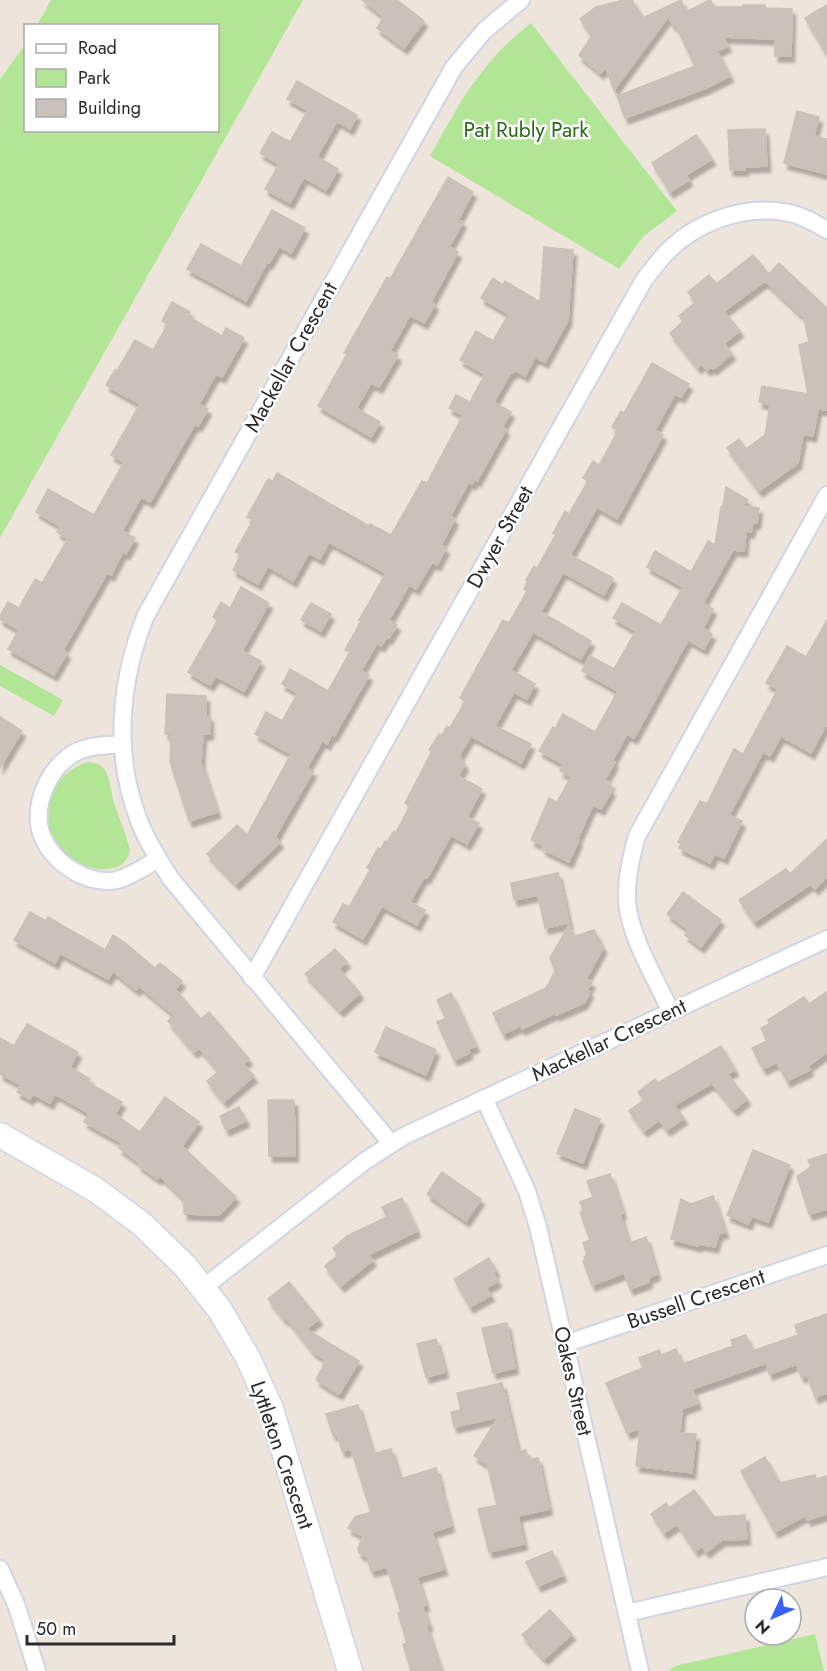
<svg xmlns="http://www.w3.org/2000/svg" width="827" height="1671" viewBox="0 0 827 1671" font-family="Jost,sans-serif">
<style>
.green{fill:#b3e597}
.building{fill:#c8c2bb;stroke:#c8c1b5;stroke-width:1.5;filter:url(#shadow)}
.lines{fill:none;stroke-linecap:round;stroke-linejoin:round}
.street-casing{stroke:#d1d5e3;stroke-width:20}
.secondary-casing{stroke:#d1d5e3;stroke-width:27}
.street{stroke:#fff;stroke-width:16}
.secondary{stroke:#fff;stroke-width:24}
.labels{text-anchor:middle;dominant-baseline:central;stroke-width:5;stroke-linejoin:round;paint-order:stroke}
.park-label{font-size:21px;fill:#2a6918;stroke:#fff}
.street-label{font-size:21px;fill:#2a2a2a;stroke:#fff}
</style>
<defs>
<filter id="shadow"><feDropShadow dx="3.5" dy="6" stdDeviation="1.5" flood-color="#0004"/></filter>
</defs>
<rect width="100%" height="100%" fill="#ede5dc"/>
<path class="green" d="M51 0H303L0 538V79L25 45 26 130H218V26L37 25Z
M531 23 677 211 644 236 619 269 430 156C461 101 480 63 531 23Z
M0 665 63 700 54 716 0 686Z
M88 762C95 763 100 764 104 769 110 777 111 790 113 800 118 815 124 829 128 843 130 848 130 853 128 857 117 878 80 868 66 856 60 851 56 844 52 838 36 806 57 771 88 762Z
M815 1634 824 1671H669L675 1666Z"/>
<path class="building" d="M362 0H397L424 21 404 48 377 28 384 17Z
M624 0H632L643 18 681 0 686 12 710 0 715 7H743V5H765V8L792 9 791 56H775V39L723 37 728 46 717 51 730 76 706 88 625 118 617 96 695 66 675 24 673 25 668 17 614 90 606 68 600 73 579 55 592 36 580 19 596 7Z
M827 5V55L805 18Z
M297 81 357 115 350 129 337 121 317 157 338 169 326 190 304 177 290 203 265 189 279 164 260 153 272 132 290 142 308 110 287 99Z
M797 111 819 117 814 136 827 139V174L784 163Z
M765 129 767 166 745 167V170H730L728 130Z
M696 135 712 159 686 175 689 180 670 192 652 163Z
M448 177 473 192 458 220 463 222 449 247 458 252 431 302 435 304 424 323 410 315 390 351 398 355 379 387 371 383 356 408 380 422 371 437 318 406 347 354 344 353 387 277 390 279Z
M272 210 305 228 291 253 279 246 269 263 267 262 246 301 187 269 201 244 241 266Z
M544 247 573 250 568 320 545 362 535 357 525 376 515 370 513 373 511 372 494 402 511 412 502 427 506 429 477 481 475 479 472 484 469 482 450 516 455 519 441 545 446 548 437 565 432 562 416 589 409 585 389 620 397 625 389 638 387 637 381 646 377 643 361 671 369 675 334 736 332 734 327 744 322 741 307 768 313 771 275 837 280 842 236 884 207 854 237 825 247 835 291 754 255 734 266 712 282 721 298 693 282 684 290 669 328 691 350 652 345 650 361 621 359 620 386 573 329 542 320 559 309 553 293 581 268 566 258 584 233 570 241 555 235 552 253 520 247 517 268 479 273 481 277 473 369 526 370 524 391 535 422 481 427 483 463 415 449 408 456 395 470 402 485 374 460 360 476 331 493 341 509 314 481 298 493 278 503 285 505 281 540 302Z
M753 255 769 274 779 263 827 308V410L818 409 813 436 803 434 798 463 759 491 727 448 739 439 746 449 765 435 770 405 759 402 762 386 808 394 799 345 809 342 804 318 765 281 724 311 740 331 724 343 732 354 713 369 711 367 707 370 701 363 698 368 670 333 683 322 679 316 696 302 688 292 709 275 716 284Z
M172 302 190 312 187 316 222 336 226 328 244 338 222 377 216 374 199 404 208 409 198 426 195 424 150 502 141 497 122 531 135 538 126 554 123 552 111 575 107 573 63 650 67 653 54 675 8 649 19 630 0 619V616L8 602 19 608 35 579 42 583 68 539 57 532 60 526 36 512 48 489 94 515 124 462 111 455 140 404 106 385 115 370 117 371 135 340 153 350 168 324 162 321Z
M652 363 689 384 681 397 675 394 655 430 663 435 617 519 597 507 570 555 613 578 604 595 563 572 541 612 591 641 581 659 533 632 511 670 535 684 527 699 514 692 495 726 531 744 521 763 471 736 459 756 465 765 458 776 482 789 467 817 479 823 467 844 451 835 427 878 424 877 410 902 425 910 417 925 382 906 363 939 333 922 343 904 349 907 370 870 367 868 378 848 381 849 385 841 387 842 394 831 396 832 410 806 405 803 432 751 429 750 439 734 442 735 447 726 450 728 465 701 460 698 479 663 503 620 509 623 527 591 524 589 528 581 526 580 534 566 537 568 556 534 553 533 565 511 569 514 588 481 583 478 593 461 599 465 618 431 612 427 621 411 624 413Z
M726 487 748 500 740 506 759 508 757 523H753L751 532H746L744 551 733 550 703 603 713 609 703 628 712 634 704 649 688 640 634 738 627 734 612 761 615 762 605 780 611 783 608 788 612 790 601 809 593 805 577 840H579L569 862 542 849 544 846 531 840 549 798 557 802 571 777 560 771 563 764 539 751 553 727 555 729 563 714 595 732 618 691 582 671 590 656 614 669 636 631 613 618 622 603 661 625 683 587 647 567 655 551 691 572 708 541 715 545 721 507 723 506Z
M241 587 269 603 242 651 261 661 244 691 216 676 210 685 188 672 218 620 213 617 221 602 230 608Z
M311 603 331 614 321 631 301 620Z
M827 620V723L811 753 781 736 770 756 763 752 729 815 742 821 724 858 715 854 710 863 679 848 681 844 678 842 700 801 707 804 734 749 743 754 778 689 766 683 787 646 806 657Z
M167 694 206 696V716H210V734H203L201 763 217 812 189 821 170 762 171 734H165Z
M0 717 22 731 0 767Z
M827 839V877L815 889 811 884 754 922 739 900 786 869 790 874Z
M558 873 569 923 545 928 538 895 514 900 511 883Z
M683 892 721 920 701 947 685 935 689 930 667 914Z
M30 912 46 921 48 917 105 950 113 935 124 942 155 968 160 963 182 981 175 989 201 1019 209 1012 249 1059 243 1064 254 1076 224 1102 207 1081 219 1071 199 1048 194 1052 168 1021 174 1015 139 986 136 990 113 971 108 979 60 953 55 963 14 940Z
M569 925 572 937 594 930 603 948 586 979 592 982 587 990 590 992 584 1003 556 1015 555 1013 522 1029 520 1026 503 1034 493 1013 546 988 555 971 550 958Z
M335 949 347 962 339 969 360 993 340 1011 305 974Z
M827 992V1052L808 1066 810 1070 787 1081 777 1062 763 1069 752 1048 767 1041 761 1028 769 1024 768 1020 804 997 809 1004Z
M451 993 476 1046 468 1049 469 1053 454 1060 437 1022 446 1018 437 1000Z
M27 1024 78 1052 70 1067 90 1079 87 1082 122 1102 115 1114 140 1132 165 1097 199 1122 182 1146 236 1197 219 1215 184 1214V1199L160 1176 158 1179 138 1165 140 1163 119 1148 122 1143 84 1122 89 1113 55 1094 50 1103 33 1094 30 1099 17 1092 21 1085 0 1074V1038L14 1046Z
M386 1027 436 1050 426 1075 375 1052Z
M721 1046 735 1070 727 1074 747 1099 734 1110 712 1083 674 1105 684 1118 667 1130 659 1120 644 1131 629 1111 644 1100 638 1092 655 1079 658 1083Z
M268 1100H294L295 1156H269Z
M239 1107 246 1121 226 1130 220 1116Z
M575 1109 600 1119 583 1163 557 1153Z
M753 1150 790 1165 768 1222 752 1216 748 1224 727 1215Z
M827 1154V1209L809 1214 797 1176 811 1167 808 1160Z
M442 1172 481 1199 466 1221 427 1194Z
M610 1174 623 1213 620 1215 629 1243 646 1237 657 1274 648 1278 649 1282 630 1289 624 1273 592 1285 583 1261 586 1260 584 1257 587 1255 583 1243 590 1240 580 1212 583 1211 580 1202 593 1197 587 1181Z
M713 1196 725 1232 719 1234 715 1247 699 1244 698 1246 671 1239 681 1199 691 1204Z
M402 1198 417 1231 368 1255 373 1260 341 1286 325 1266 338 1255 333 1248 347 1236 387 1217 382 1207Z
M489 1258 496 1271 493 1273 498 1281 486 1288 491 1295 470 1307 454 1279Z
M289 1282 319 1319 306 1329 359 1361 339 1394 316 1380 326 1360 312 1351 286 1318 284 1319 268 1299Z
M827 1314V1393L815 1397 807 1375 801 1377 797 1364 769 1374 766 1363 692 1389 698 1403 682 1409 680 1433 696 1434 692 1473 636 1466 640 1428 627 1433 606 1383 643 1368 639 1358 659 1350 661 1355 676 1349 682 1364 733 1346 731 1340 746 1335 752 1351 798 1335 795 1325Z
M507 1323 515 1368 493 1373 482 1328Z
M436 1339 445 1372 426 1377 417 1344Z
M502 1383 518 1452 526 1450 528 1460 538 1458 549 1509 518 1516 524 1544 489 1552 478 1509 497 1505 487 1464 474 1456 498 1417 454 1427 451 1412 461 1410 457 1393Z
M358 1405 373 1454 391 1449 400 1479 436 1468 441 1486H440L451 1526 432 1532 444 1569 417 1577 426 1605 422 1606 429 1625 426 1626 441 1671H411L403 1644 407 1643 398 1613 401 1612 387 1567 371 1571 367 1557 359 1553 358 1548 363 1536 348 1528 355 1517 371 1512 351 1449 342 1451 337 1434 333 1435 326 1414Z
M765 1457 780 1483 815 1475 816 1479 827 1476V1514L807 1520 806 1515 775 1532 741 1471Z
M694 1490 714 1517 745 1515 747 1539 722 1540 706 1552 702 1546 695 1551 677 1524 664 1533 651 1514 666 1503 669 1508Z
M552 1551 563 1575 538 1586 526 1562Z
M550 1610 572 1634 544 1659 522 1635Z"/>
<g class="lines">
<defs>
<path id="street" d="M123 744C108 745 91 745 78 751 52 764 36 796 39 824 43 857 85 887 117 880 131 876 145 867 158 859
M252 978 644 280C651 271 658 262 665 254 694 223 742 205 784 212 799 214 814 222 827 230
M671 1012C656 979 629 936 627 900 626 878 631 857 637 836L827 495
M484 1098 527 1191 538 1227 640 1671
M391 1143 171 879C159 860 146 840 138 818 113 752 120 679 146 615L454 67 484 31 521 0
M203 1288 365 1161 404 1136 827 939
M565 1344 827 1255
M0 1569 16 1604 37 1671
M627 1613 827 1567"/>
<path id="secondary" d="M0 1135 96 1190 143 1225 185 1266 220 1310 248 1358 271 1409 350 1671"/>
</defs>
<use href="#street" class="street-casing"/>
<use href="#secondary" class="secondary-casing"/>
<use href="#street" class="street"/>
<use href="#secondary" class="secondary"/>
</g>
<g class="labels">
<g class="park-label">
<text x="526" y="130">Pat Rubly Park</text>
</g>
<g class="street-label">
<text transform="translate(291 357) rotate(-61)">Mackellar Crescent</text>
<text transform="translate(500 537) rotate(-61)">Dwyer Street</text>
<text transform="translate(609 1040) rotate(-25)">Mackellar Crescent</text>
<text transform="translate(696 1299) rotate(-19)">Bussell Crescent</text>
<text transform="translate(573 1381) rotate(77)">Oakes Street</text>
<text transform="translate(282 1455) rotate(71)">Lyttleton Crescent</text>
</g>
</g>
<rect x="24" y="24" width="195" height="108" fill="#ffffff" stroke="#aaaaaa" stroke-width="1.5"/>
<rect x="36" y="44" width="30" height="9" fill="#ffffff" stroke="#aaaaaa" stroke-width="1.5"/>
<text x="78" y="54" font-size="18" fill="#2a2a2a">Road</text>
<rect x="36" y="69" width="30" height="18" fill="#b3e597" stroke="#aaaaaa" stroke-width="1.5"/>
<text x="78" y="84" font-size="18" fill="#2a2a2a">Park</text>
<rect x="36" y="99" width="30" height="18" fill="#c8c2bb" stroke="#aaaaaa" stroke-width="1.5"/>
<text x="78" y="114" font-size="18" fill="#2a2a2a">Building</text>
<g transform="translate(773 1617) rotate(226)"><circle r="28" fill="#ffffff" stroke="#aaaaaa" stroke-width="1.5"/>
<path d="M0-4.5L10 22L0 15L-10 22Z" fill="#3760fe"/>
<text y="-9" font-size="16" font-weight="bold" text-anchor="middle" fill="#2a2a2a">N</text>
</g>
<path d="M27 1635v9h147v-9" fill="none" stroke="#2a2a2a" stroke-width="3"/>
<text x="36" y="1635" font-size="18" fill="#2a2a2a" stroke="#ffffff" stroke-width="4.5" paint-order="stroke">50 m</text>
</svg>
